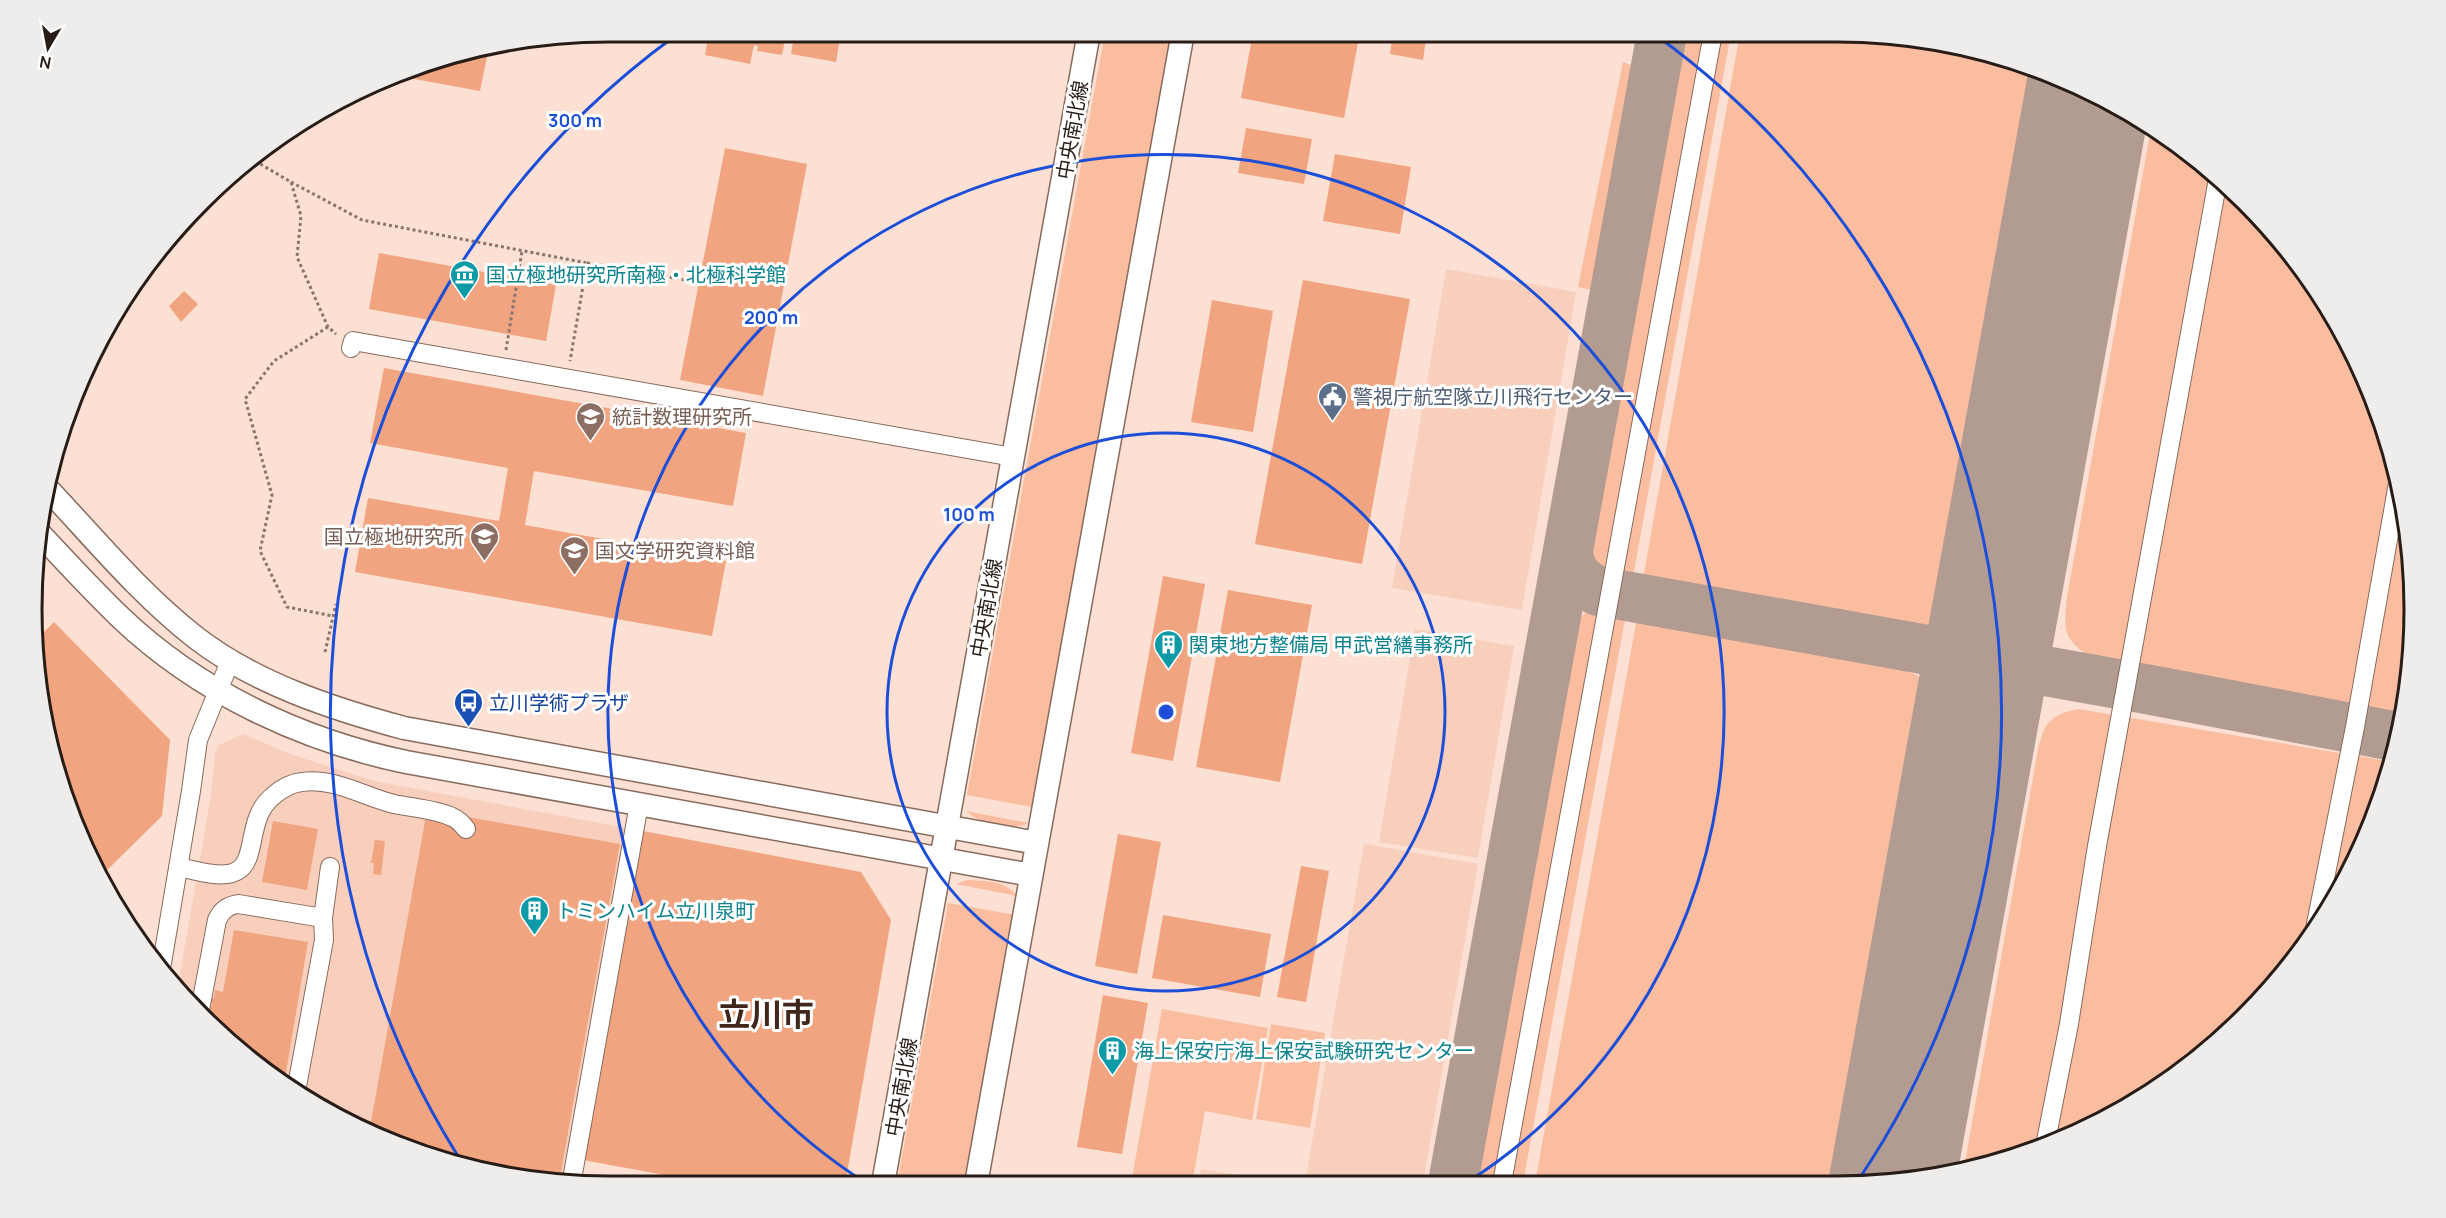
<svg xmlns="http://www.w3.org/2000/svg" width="2446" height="1218" viewBox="0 0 2446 1218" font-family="Manrope,'Noto Sans JP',sans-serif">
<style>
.built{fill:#f8cfbc}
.green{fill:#fbbda0}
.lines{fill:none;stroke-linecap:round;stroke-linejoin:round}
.taxiway{stroke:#b29c92;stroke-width:50}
.runway{stroke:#b29c92;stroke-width:126}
.building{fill:#f1a480}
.minor-casing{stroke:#876a5c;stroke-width:20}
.major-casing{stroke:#876a5c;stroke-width:25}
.path{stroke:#87756b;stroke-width:3;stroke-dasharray:3 3;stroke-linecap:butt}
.minor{stroke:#fff;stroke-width:18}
.major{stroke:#fff;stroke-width:22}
.ring{fill:none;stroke:#1d4ed8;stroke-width:3}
.labels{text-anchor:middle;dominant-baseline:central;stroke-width:6;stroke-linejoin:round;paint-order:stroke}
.street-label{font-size:20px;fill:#281c16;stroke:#fff}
.culture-label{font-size:20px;fill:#0d838f;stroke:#fff;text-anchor:start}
.service-label{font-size:20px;fill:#4e5e75;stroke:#fff;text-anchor:start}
.education-label{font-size:20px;fill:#785e54;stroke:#fff;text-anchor:start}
.transit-label{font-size:20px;fill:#164399;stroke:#fff;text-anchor:start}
.town-label{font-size:32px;font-weight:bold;fill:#40271b;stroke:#fff}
.rim{fill:none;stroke:#281c16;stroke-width:3}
.centre{fill:#1d4ed8;stroke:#fff;stroke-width:3}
.ring-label{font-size:18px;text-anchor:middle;font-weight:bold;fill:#1d4ed8;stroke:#fff;stroke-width:6;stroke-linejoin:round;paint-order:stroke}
</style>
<rect width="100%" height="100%" fill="#fbe0d3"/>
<path class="built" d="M1446 269 1576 292 1522 610 1392 588Z
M1415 629 1514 646 1478 858 1379 842Z
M243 734 293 755 374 781 643 831 572 1185 460 1167 354 1127 201 1018 178 986 211 794 215 753 219 745Z
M1364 844 1478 864 1423 1183H1305Z
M1201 1169 1287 1183 1199 1184Z"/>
<path class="green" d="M1105 32H1173L1032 807 967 795Z
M1680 33H1709L1610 584C1593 580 1586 574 1585 556Z
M1717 33H1731L1631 588 1617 586Z
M1740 33H1874L1986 51 2034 69 1936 619C1928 634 1922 636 1904 637L1641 590Z
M1623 62 1631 65 1644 79 1601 292 1578 287Z
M2151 128 2188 151 2271 228 2337 320 2384 423 2410 533 2413 646 2403 711 2396 712 2090 657C2062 638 2064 629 2067 597Z
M1602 610 1500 1183H1473L1573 632C1581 614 1583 611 1602 610Z
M1612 613 1626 614 1523 1183H1510Z
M1637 618 1892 663 1918 676 1922 692 1834 1182 1535 1183Z
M2078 709 2381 760 2392 765 2355 864 2295 961 2188 1067 2058 1143 1964 1168 2038 749C2045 721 2051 715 2078 709Z
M966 811 1029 823C1007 832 983 826 966 811Z
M1488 859 1504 861 1492 924 1477 921Z
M967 880C985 881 1005 880 1017 896L956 884Z
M948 903 1016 915 967 1184H897Z
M1474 941 1490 944 1475 1020 1459 1017Z
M1162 1009 1268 1028 1252 1120 1205 1111 1192 1184H1131Z
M1271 1024 1325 1033 1310 1128 1256 1119Z
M1458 1033 1473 1036 1458 1113 1443 1110Z
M1439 1126 1456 1129 1447 1183H1429Z"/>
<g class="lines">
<path class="taxiway" d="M1568 551C1569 571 1580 583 1598 591L2151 690 2398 737
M1453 1183 1662 33"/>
<path class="runway" d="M1892 1182 2089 90"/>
</g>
<path class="building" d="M709 32H747L745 38 760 40 761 32H841L836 62 791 54 794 36 786 35 782 55 757 51 758 46 754 45 750 64 705 55Z
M1253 32H1360L1344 118 1241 98Z
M1393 32H1427L1423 60 1390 54Z
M488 52 480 91 398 76 423 62Z
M1246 128 1312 139 1304 184 1238 173Z
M725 148 807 164 763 396 680 380Z
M1335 154 1411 167 1400 234 1323 221Z
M379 253 556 285 546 341 369 309Z
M142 273 149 280 119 308 118 307Z
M1303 280 1410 299 1362 564 1255 544Z
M184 291 198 304 181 322 169 306Z
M1212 300 1273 311 1253 432 1191 422Z
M384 368 746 433 733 506 534 471 525 525 726 561 712 636 355 572 368 498 499 521 508 468 370 443Z
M1163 576 1205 584 1173 761 1131 753Z
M1228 590 1312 605 1280 782 1196 767Z
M54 622 170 740 162 816 100 877 91 864 36 684 38 638Z
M427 810 620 844 559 1183 460 1167 369 1133Z
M273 821 318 829 307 890 262 882Z
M643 831 861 872 891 920 845 1185H719L583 1160Z
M1118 834 1161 842 1137 974 1095 966Z
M375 840 385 841 381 875 373 874 374 863H371Z
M1301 866 1329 871 1306 1002 1277 997Z
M1163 915 1271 934 1260 997 1152 978Z
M234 930 308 942 285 1078 205 1021 206 1018 210 1019 211 1014 206 1013 208 1006H212L213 1004 208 1003 209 997 214 998 215 990 223 992Z
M1103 995 1148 1003 1122 1154 1077 1147Z"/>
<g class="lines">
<defs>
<path id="minor" d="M351 348 353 341 1013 457
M178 867C195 870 225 881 240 869 257 855 247 817 273 796 281 789 291 783 302 782 333 777 365 797 394 804 413 808 435 809 452 817 458 819 462 824 466 829
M2315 929 2355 727 2398 483
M162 963 191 791 198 740 231 659
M199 1015 217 920C222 910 227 906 238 904L323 918
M297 1086 324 940 323 918 330 867
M2045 1146 2069 1024 2097 846 2218 179
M1502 1183 1713 33
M571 1185 639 804"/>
<path id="major" d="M46 487C94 538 140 594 195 637 254 683 333 709 404 728L1037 843
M41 535C67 563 93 591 121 618 199 692 301 740 406 762L1031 875
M883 1184 1089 32
M976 1184 1183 32"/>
</defs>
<use href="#minor" class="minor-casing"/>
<use href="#major" class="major-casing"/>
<path class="path" d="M250 158 291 182 301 216 297 257 328 327 336 334
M291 182 362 220 587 263 570 361
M587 263 691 281
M328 327 274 361 245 399 272 495 260 551 287 607 333 616
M506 350 522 251
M325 652 336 604"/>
<use href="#minor" class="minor"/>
<use href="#major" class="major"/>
</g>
<g class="ring">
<circle cx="1166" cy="712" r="279"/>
<path d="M866 1183A558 558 0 1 1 1466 1183"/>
<path d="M465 1167A836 836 0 0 1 675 36M1657 36A836 836 0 0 1 1859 1179"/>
</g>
<defs>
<symbol id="museum-pin" viewBox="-11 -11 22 30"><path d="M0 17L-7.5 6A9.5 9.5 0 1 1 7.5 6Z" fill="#0f9aa8" stroke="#fff"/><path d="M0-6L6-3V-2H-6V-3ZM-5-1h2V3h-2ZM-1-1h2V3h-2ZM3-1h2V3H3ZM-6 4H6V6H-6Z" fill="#fff"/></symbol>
<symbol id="civic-pin" viewBox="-11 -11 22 30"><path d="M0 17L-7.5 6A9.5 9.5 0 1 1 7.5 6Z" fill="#5c6f8a" stroke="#fff"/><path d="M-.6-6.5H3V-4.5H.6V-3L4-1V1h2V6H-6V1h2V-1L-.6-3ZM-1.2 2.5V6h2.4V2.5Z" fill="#fff"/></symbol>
<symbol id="university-pin" viewBox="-11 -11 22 30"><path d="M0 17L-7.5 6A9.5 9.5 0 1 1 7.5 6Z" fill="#8d6e63" stroke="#fff"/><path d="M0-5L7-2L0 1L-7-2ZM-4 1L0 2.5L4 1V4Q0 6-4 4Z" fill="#fff"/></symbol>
<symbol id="building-pin" viewBox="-11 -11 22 30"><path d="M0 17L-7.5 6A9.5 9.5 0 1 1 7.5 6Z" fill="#0f9aa8" stroke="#fff"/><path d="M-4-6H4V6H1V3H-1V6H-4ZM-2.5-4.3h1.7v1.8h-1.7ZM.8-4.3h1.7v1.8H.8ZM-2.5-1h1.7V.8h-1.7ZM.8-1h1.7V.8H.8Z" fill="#fff"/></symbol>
<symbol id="bus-pin" viewBox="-11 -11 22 30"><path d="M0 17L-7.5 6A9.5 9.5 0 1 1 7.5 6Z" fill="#1a4fb4" stroke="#fff"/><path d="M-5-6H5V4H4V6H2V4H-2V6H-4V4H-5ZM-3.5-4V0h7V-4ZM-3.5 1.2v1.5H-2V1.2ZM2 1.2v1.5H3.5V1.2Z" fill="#fff"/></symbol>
</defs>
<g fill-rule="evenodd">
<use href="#museum-pin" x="448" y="258" width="33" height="45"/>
<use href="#civic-pin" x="1316" y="380" width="33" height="45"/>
<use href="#university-pin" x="574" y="400" width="33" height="45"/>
<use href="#university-pin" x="468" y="520" width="33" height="45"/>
<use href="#university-pin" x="558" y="534" width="33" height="45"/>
<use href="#building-pin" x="1152" y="628" width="33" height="45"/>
<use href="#bus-pin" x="452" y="686" width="33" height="45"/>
<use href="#building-pin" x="518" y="894" width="33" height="45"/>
<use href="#building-pin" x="1096" y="1034" width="33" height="45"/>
</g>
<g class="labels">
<g class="street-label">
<text transform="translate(1072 130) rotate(-80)">中央南北線</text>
<text transform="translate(986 608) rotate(-80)">中央南北線</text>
<text transform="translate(901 1087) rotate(-80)">中央南北線</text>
</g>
<g class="culture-label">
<text x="486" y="274">国立極地研究所南極・北極科学館</text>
<text x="1189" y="644">関東地方整備局 甲武営繕事務所</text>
<text x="556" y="910">トミンハイム立川泉町</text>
<text x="1134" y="1050">海上保安庁海上保安試験研究センター</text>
</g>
<g class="service-label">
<text x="1353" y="396">警視庁航空隊立川飛行センター</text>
</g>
<g class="education-label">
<text x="612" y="416">統計数理研究所</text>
<text x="464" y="536" text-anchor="end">国立極地研究所</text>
<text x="595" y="550">国文学研究資料館</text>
</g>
<g class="transit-label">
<text x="489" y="702">立川学術プラザ</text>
</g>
<g class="town-label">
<text x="766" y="1014">立川市</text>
</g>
</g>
<path d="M0 0H2446V1218H0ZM609 42H1837A567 567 0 0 1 2404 609V609A567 567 0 0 1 1837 1176H609A567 567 0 0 1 42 609V609A567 567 0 0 1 609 42Z" fill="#eeedec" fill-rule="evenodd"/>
<path class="rim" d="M609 42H1837A567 567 0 0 1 2404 609V609A567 567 0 0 1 1837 1176H609A567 567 0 0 1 42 609V609A567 567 0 0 1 609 42Z"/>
<circle cx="1166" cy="712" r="9" class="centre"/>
<g class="ring-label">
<text x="575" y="127">300 m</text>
<text x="771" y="324">200 m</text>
<text x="969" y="521">100 m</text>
</g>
<g transform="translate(48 48) rotate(190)" stroke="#ffffff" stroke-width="4.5" paint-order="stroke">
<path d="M0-4.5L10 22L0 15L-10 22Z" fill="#281c16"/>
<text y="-9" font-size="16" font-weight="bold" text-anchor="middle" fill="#281c16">N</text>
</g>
</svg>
